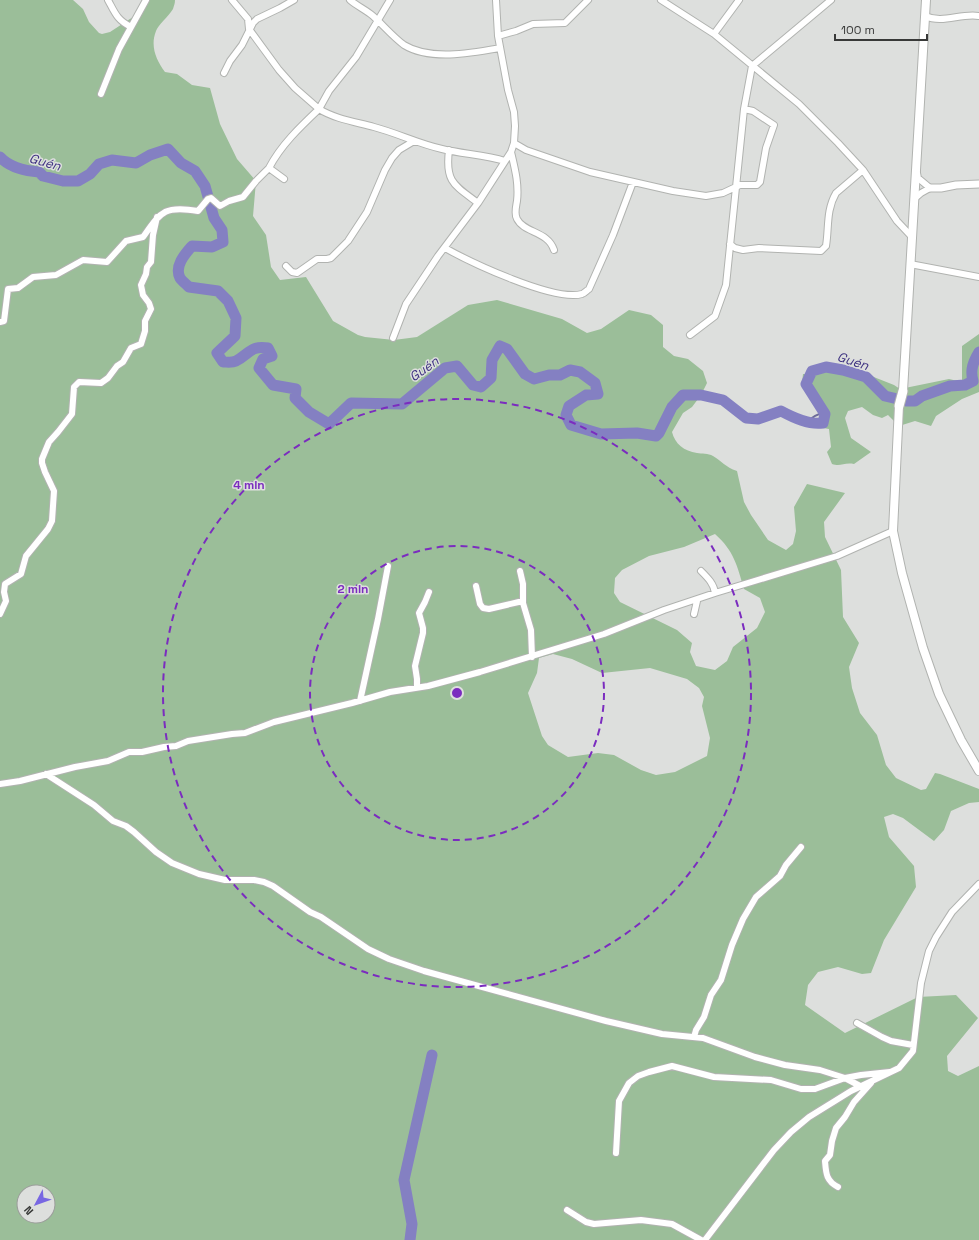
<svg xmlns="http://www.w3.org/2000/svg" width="979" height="1240" viewBox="0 0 979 1240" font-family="'Space Grotesk',sans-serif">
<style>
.green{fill:#9bbe99;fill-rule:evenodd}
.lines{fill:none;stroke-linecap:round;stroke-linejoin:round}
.stream{stroke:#6d6b99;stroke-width:2}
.river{stroke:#8480c2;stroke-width:11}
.minor-casing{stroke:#b1b3b0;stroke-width:8}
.tertiary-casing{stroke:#b1b3b0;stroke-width:9}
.secondary-casing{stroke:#b1b3b0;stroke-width:10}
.primary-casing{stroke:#b1b3b0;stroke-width:11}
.minor{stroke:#fff;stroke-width:6}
.tertiary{stroke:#fff;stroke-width:7}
.secondary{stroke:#fff;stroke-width:8}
.primary{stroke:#fff;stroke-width:9}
.ring{fill:none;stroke:#7b2cbf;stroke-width:2;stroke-dasharray:7 5}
.labels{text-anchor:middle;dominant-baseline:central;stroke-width:3;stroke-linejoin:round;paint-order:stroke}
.water-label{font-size:13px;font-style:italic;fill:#3e3281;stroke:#dddfdd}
.centre{fill:#7b2cbf;stroke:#dddfdd;stroke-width:2}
.ring-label{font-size:12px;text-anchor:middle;font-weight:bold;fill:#7b2cbf;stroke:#dddfdd;stroke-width:3;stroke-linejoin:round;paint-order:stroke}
</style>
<rect width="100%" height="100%" fill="#dddfdd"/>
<path class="green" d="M0 0H73L83 9 89 22 99 33 102 34 110 32 133 17 146 0H175C175 4 174 5 173 9 168 17 158 25 156 31 150 46 156 60 165 72L177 74 192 85 210 88 220 124 237 159 256 181 253 216 266 235 271 267 280 280 306 277 333 321 358 335 365 337 394 340 417 337 468 305 497 300 562 319 587 333 601 329 629 310 651 315 663 325V347L674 356 688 359 703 371 707 383 701 395 692 407 683 413 672 432C675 444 684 451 697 453 702 454 708 453 713 456 722 461 725 467 737 471L744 502 751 515 768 540 786 550 793 544 796 531 794 507 807 484 845 493 824 522 825 537 841 570 843 617 859 643 849 667 852 688 860 713 877 735 886 765 896 778 921 790 926 789 935 773 940 774 979 789V802L969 803 951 811 944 830 934 841 903 818 893 814 884 817 889 837 914 866 916 887 884 940 871 973 862 974 838 967 818 972 808 985 805 1005 845 1033 918 997 956 995 978 1018 947 1056 948 1071 958 1076 979 1066V1240H0ZM715 534C734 551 737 565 744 589L760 598 765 612 757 628 733 647 727 661 715 670 696 666 690 652 692 643 677 630 620 602 614 593 615 578 622 570 649 556 684 547ZM553 654 572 659 602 673 650 668 687 679 699 688 704 697 702 706 710 738 707 756 675 772 656 775 641 770 614 755 598 753 568 757 548 745 542 736 528 693 537 673 539 658ZM24 1192H48V1216H24Z
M979 334V392L962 399 936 416 931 426 915 421 899 426 888 415 882 418 873 415 862 407 848 411 845 418 851 438 871 452 854 464C844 462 841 467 832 464L827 452 831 447 829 429 823 428 819 411 802 384 803 374H816L826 370 851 368 894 385 900 389 949 379 962 382V346Z"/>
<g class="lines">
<path class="stream" d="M808 422C813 416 818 413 825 414"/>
<path class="river" d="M0 157C10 168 25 171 39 172L43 176 63 181H78L90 174 99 164 112 160 136 163 150 155 168 149 181 163 195 171 205 186 214 218 222 230 223 242 212 247 192 246C185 254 174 266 180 278 182 281 186 284 189 287L218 291 228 301 236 318 235 336 217 353 223 362C227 362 232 363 236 361 249 354 251 345 268 348L272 356 263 359 259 368 273 385 296 389 295 398 309 412 329 424 351 403 402 404 445 368 457 366 473 385 481 387 491 378 492 360 500 346 507 349 525 374 534 379 549 375H560L570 370 580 372 595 383 598 394 586 395 569 406 566 415 571 425 601 434 637 433 656 436 659 433 672 407 683 395H701L723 400 746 418 758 419 781 411C794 418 809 425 823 423L825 414 806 384 812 371 826 367 843 370 866 377 885 396 906 401H915L922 396 950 386 965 385 973 381C970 370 973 362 979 352
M410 1240 412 1224 404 1180 432 1055"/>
<defs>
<path id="minor" d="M108 0C115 13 117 20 131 27
M232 0 248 19 249 29 279 70 295 88 319 109C300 127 281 145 269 168L284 179
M350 0C357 6 366 10 373 16 383 25 393 37 404 45 430 61 472 53 500 48
M390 0 356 57 329 91 319 109C335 119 356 122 374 127 397 133 419 144 442 149 463 154 485 155 505 161
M661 0 714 34
M739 0 714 34 799 104 838 143 863 170 897 221 912 237
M925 16C943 24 960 13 979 16
M498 36 516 31 533 24 565 23 588 0
M224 73 230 61 242 45 253 23 257 19 280 8 294 0
M101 94 119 49 146 0
M514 143 526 150 590 172 673 191 706 196 723 193 740 185H757L760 182 766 148 774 125 753 111 744 109
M449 150C445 182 454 185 478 203
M511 152C515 169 519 184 517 201 516 207 514 214 517 219 524 233 548 231 554 250
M917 173 918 178 930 188
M914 199 921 193 930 188
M730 244 735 248 743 250 759 248 821 251 826 246C829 228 826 210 836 193L863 170
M445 248C470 262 554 302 582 294 585 293 586 291 589 289L613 235 633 182
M910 264 979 277
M286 266 292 272 297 273 317 259H327L331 258 348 241 367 212 385 170 392 158 399 150 414 141
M0 322 4 321 8 289 18 288 33 277 56 275 83 260 107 262 126 241 143 237C161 212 164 205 198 211L208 199 211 198 220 206 229 201 243 197 256 181 269 168
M690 335 715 316 726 285 744 109 752 66 831 0
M393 338 406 304 438 256 478 203 511 152 514 143 515 126 514 112 508 90 498 36 496 0
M520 571 523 584V603L531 630 532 657
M701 571C708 578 714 584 715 593
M476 586 480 604 483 608 489 609 523 601
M0 614 6 601 4 592 5 584 21 574 26 556 48 529 52 521 54 491 45 472 42 463V459L49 442 58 432 72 414 74 387 79 382 101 383 108 378 117 366 123 362 131 348 141 344 145 331V321L151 309 149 303 143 295 141 285 146 274 147 267 151 262 153 235 157 217
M694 614 697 601 696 600
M417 687V679L415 666 423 633V628L419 613 425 602 429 592
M360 701 378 619 388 566
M46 774 94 805 113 821 126 826 134 832 156 852 172 863 199 874 225 880H254L264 882 273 886 310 912 321 917 368 949 389 959 424 971 606 1021 662 1034 703 1038 755 1057 785 1065 820 1070 845 1078 860 1086
M0 784 20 781 75 767 108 761 129 752H142L164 747 176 746 188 741 232 734 245 733 274 722 352 703 390 692 428 686 480 672 604 634 664 610 715 593 837 556 893 531
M857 1023 882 1037 891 1041 913 1045
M694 1037 696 1030 704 1017 711 995 721 980 732 945 743 919 756 897 780 876 786 865 801 847
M616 1153 619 1101 629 1083 638 1076 649 1072 672 1066 714 1077 771 1080 801 1089H815L845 1078 861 1075 890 1072
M838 1187C826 1181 826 1173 825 1161L830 1155 832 1141 836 1128 845 1117 854 1102 871 1083
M567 1210 586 1222 594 1224 641 1220 672 1224 701 1240
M705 1240 774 1150 791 1132 809 1117 851 1091 899 1068 913 1051 921 983 929 951 936 937 952 912 979 884"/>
<path id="tertiary" d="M930 188H941L956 185 979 184"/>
<path id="secondary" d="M903 391 926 0
M899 406 893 531 902 573 923 648 939 694 961 740 979 771"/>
<path id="primary" d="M899 406 903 391"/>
</defs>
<use href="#minor" class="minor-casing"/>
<use href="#tertiary" class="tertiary-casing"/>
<use href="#secondary" class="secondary-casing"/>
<use href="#primary" class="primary-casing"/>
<use href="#minor" class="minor"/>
<use href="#tertiary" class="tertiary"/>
<use href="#secondary" class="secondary"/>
<use href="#primary" class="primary"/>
</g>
<g class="ring">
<circle cx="457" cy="693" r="147"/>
<circle cx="457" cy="693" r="294"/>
</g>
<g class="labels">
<g class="water-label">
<text transform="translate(45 162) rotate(16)">Guén</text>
<text transform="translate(853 361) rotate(18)">Guén</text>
<text transform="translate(424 369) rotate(-36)">Guén</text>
</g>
</g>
<circle cx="457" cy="693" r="6" class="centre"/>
<g class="ring-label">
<text x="249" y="489">4 min</text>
<text x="353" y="593">2 min</text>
</g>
<g transform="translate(36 1204) rotate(229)"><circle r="19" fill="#dddfdd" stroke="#9b9d9b"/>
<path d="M0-3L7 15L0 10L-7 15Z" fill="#7867e2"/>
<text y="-6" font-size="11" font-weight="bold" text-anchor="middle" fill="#383938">N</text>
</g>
<path d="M835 34v6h92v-6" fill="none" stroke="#383938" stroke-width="2"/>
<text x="841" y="34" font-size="12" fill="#383938" stroke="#dddfdd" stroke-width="3" paint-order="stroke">100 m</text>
</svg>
